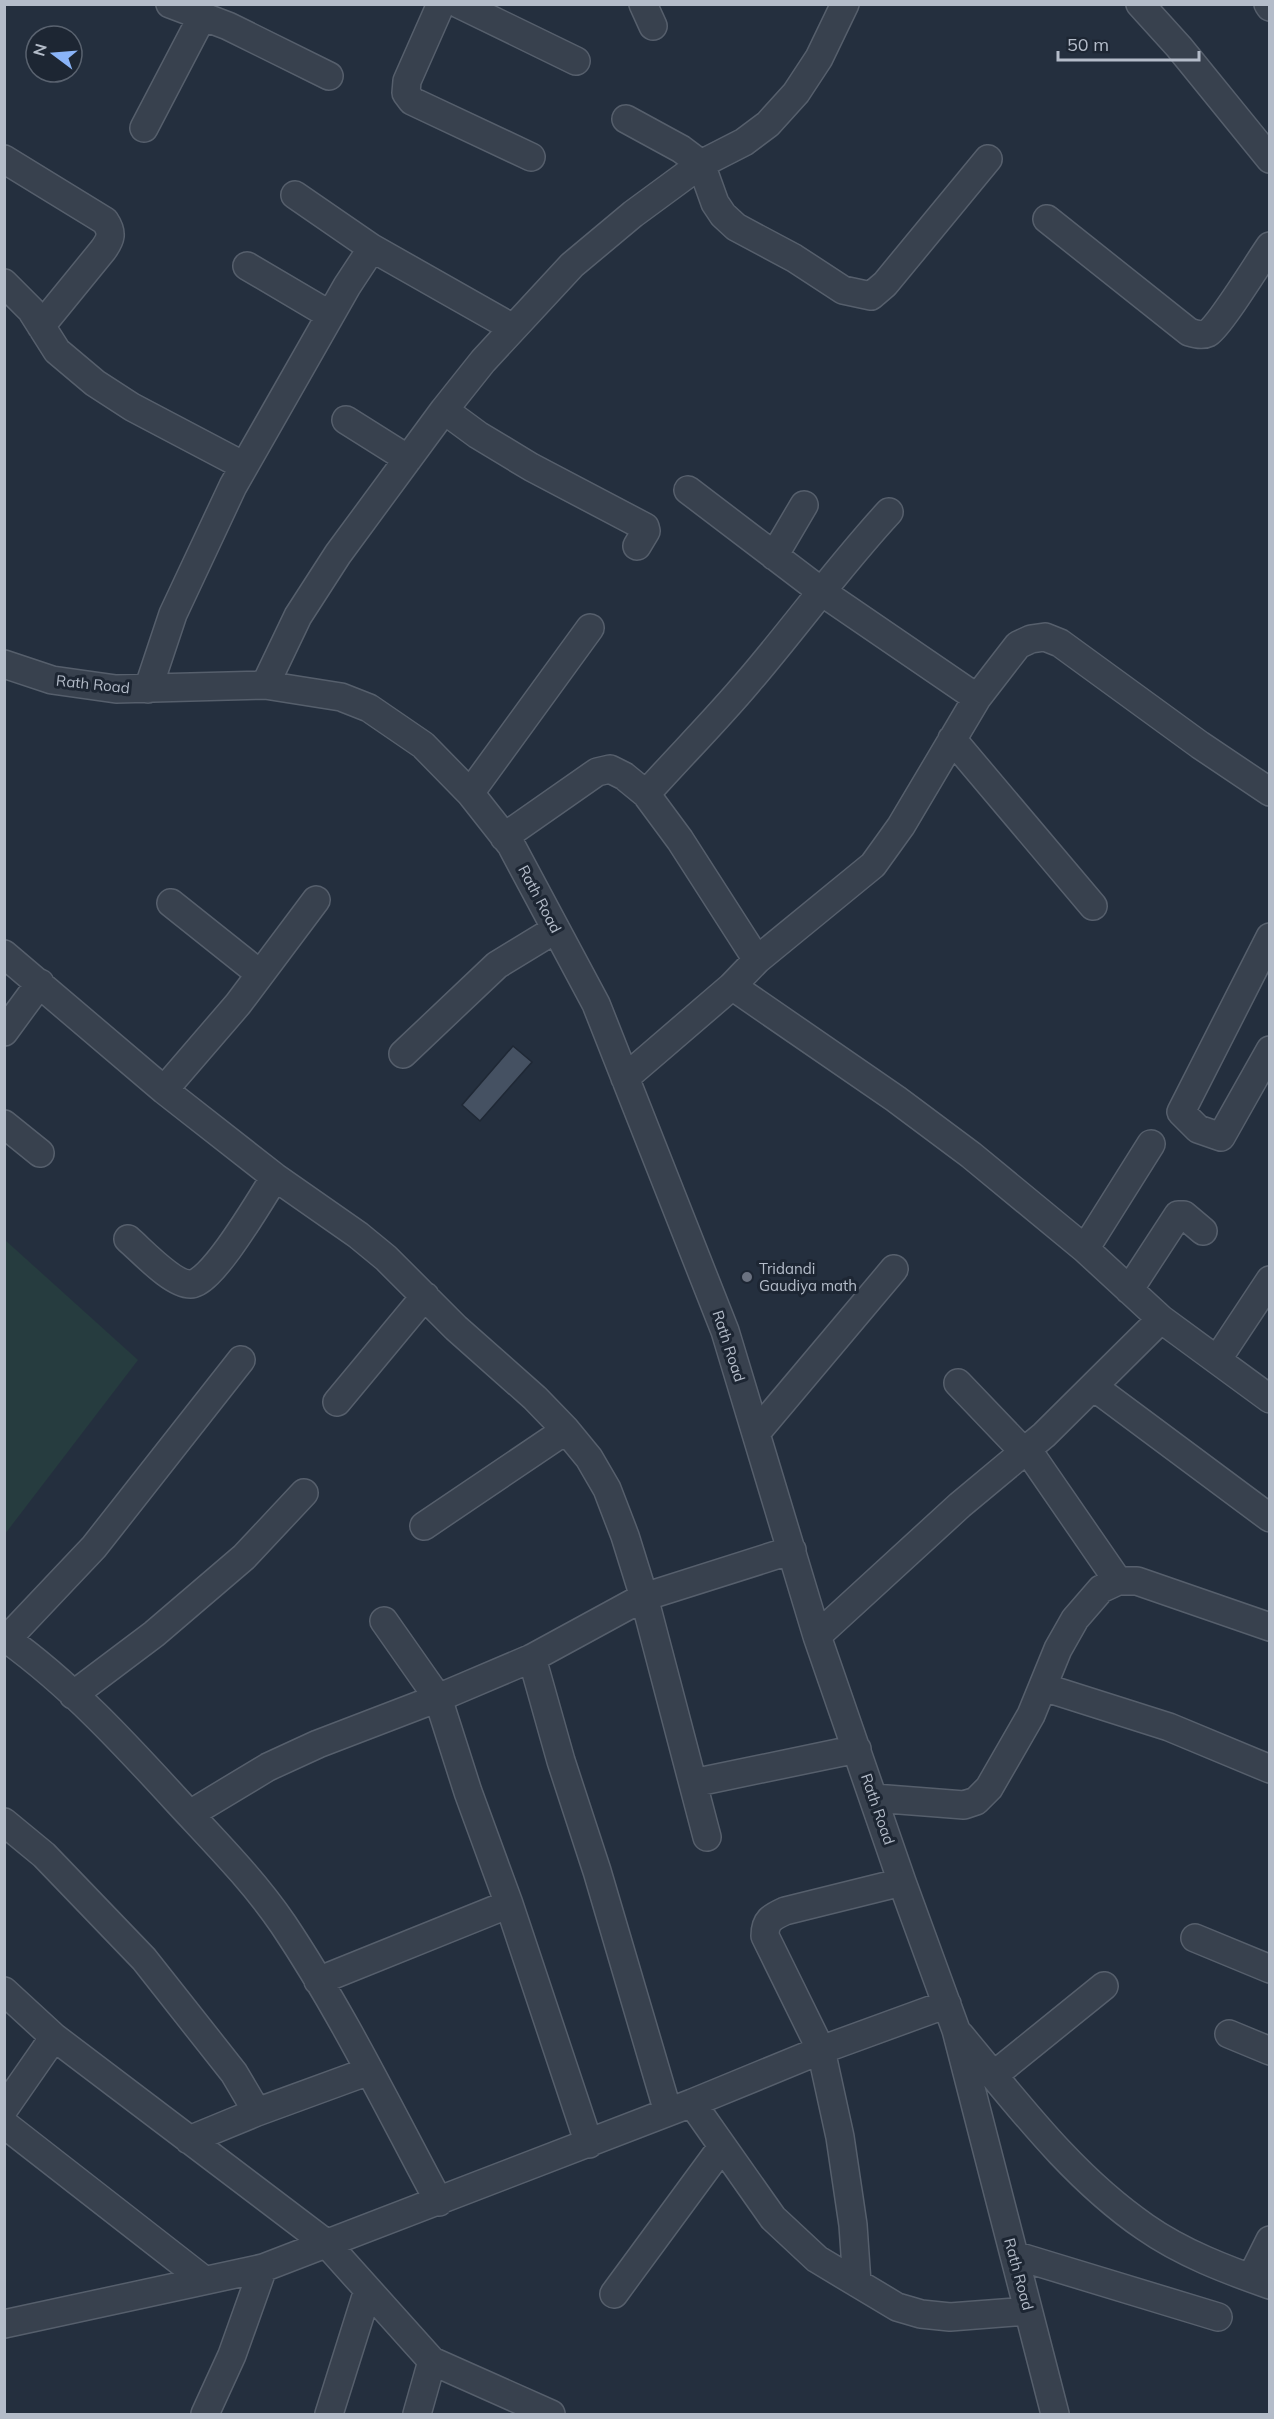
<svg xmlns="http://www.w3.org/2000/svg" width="1274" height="2419" viewBox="0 0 1274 2419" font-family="Mulish,sans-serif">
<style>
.green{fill:#263c3f}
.building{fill:#455162;stroke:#1f2835;stroke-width:1.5}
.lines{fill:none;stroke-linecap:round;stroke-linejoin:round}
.minor-casing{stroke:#565f6c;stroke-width:30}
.minor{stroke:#38414e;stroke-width:27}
.worship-dot{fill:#6b7280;stroke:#1d2633;stroke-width:2}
.labels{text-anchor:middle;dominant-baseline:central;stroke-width:6;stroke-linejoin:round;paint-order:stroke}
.street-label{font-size:15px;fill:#b4bcc9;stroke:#1d2633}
.poi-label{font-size:15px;fill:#b4bcc9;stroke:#1d2633;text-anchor:start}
</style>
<rect width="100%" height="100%" fill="#242f3e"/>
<path class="green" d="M5 1240 138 1360 5 1534Z"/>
<path class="building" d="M513 1046 532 1062 480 1121 462 1105Z"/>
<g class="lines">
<defs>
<path id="minor" d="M170 4 228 26 329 76
M441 4 407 81 406 93 412 101 531 157
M459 4 576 61
M643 4 653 26
M1140 4 1179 47 1270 159
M1268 4 1270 7
M626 119 681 149 701 164 715 203 723 215 736 227 794 258 843 290 871 296 885 284 988 159
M144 128 202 17
M4 159 105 221C113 233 111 239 103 250L41 326
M295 195 372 248 513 328
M1047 219 1189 332C1195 334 1202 336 1208 333 1221 324 1258 263 1270 246
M247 266 330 315
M4 283 31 310 57 351 95 383 132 407 244 466
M444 410 478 435 531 467 645 527 646 531 637 546
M346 420 408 459
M688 490 822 592 977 698
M774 556 804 505
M4 664 52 680 116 689 265 685 341 697 369 708 423 745 470 793 511 845 596 1004 725 1331 817 1636 902 1882 956 2030 1055 2414
M265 685 298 616 338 554 444 410 483 361 572 265 633 214 701 164 744 142 768 124 796 93 819 58 845 4
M148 689 173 614 233 486 347 286 372 248
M952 739 1093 906
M470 793 590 628
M646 794C680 756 716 720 748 682 796 626 839 566 889 512
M504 837 597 772 610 769 624 776 646 794 680 840 757 960 873 865 901 826 977 698 1018 645 1031 639 1045 637 1060 643 1200 745 1270 792
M171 903 260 974
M1270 937 1181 1112 1198 1129 1221 1137 1270 1050
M4 954 164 1090 275 1177 358 1235 386 1258 456 1328 535 1398 566 1430 589 1458 607 1489 625 1536 644 1597 707 1837
M757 960 732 986 896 1099 971 1155 1085 1249 1161 1319 1270 1399
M4 1032 40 983
M403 1054 497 965 556 929
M625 1078 732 986
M164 1090 238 1004 316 900
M4 1124 40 1153
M128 1239C142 1251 173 1285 191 1284 212 1284 262 1197 275 1177
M1085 1249 1151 1144
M1129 1290 1178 1215H1184L1203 1231
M1217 1360 1270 1280
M958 1383 1024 1452
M1094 1387 1270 1518
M337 1402 425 1296
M756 1433 894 1269
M1027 1449 1118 1581
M424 1526 566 1430
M384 1621 438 1698 468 1792 509 1904 589 2144
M817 1636 960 1505 1044 1435 1161 1319
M4 1637C70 1684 125 1744 179 1803 215 1842 253 1880 283 1924 342 2012 389 2109 439 2202
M7 1639 94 1547 241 1360
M532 1658 561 1761 597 1871 668 2112
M1043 1687 1169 1727 1270 1769
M73 1695 154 1634 244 1557 304 1493
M693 1783 857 1749
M874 1798 964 1805 976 1801 989 1788 1031 1715 1058 1649 1075 1619 1101 1589 1118 1581H1137L1270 1627
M190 1814 268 1767 318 1744 438 1698 532 1658 644 1597 792 1550
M4 1822 44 1855 144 1959 234 2073 257 2112 189 2140
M1195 1938 1270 1969
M318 1981 509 1904
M4 1991 54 2037 327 2244 432 2361 551 2414
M1229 2034 1270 2051
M960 2035C1017 2103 1071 2176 1145 2227 1182 2253 1227 2270 1270 2285
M994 2075 1104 1986
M692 2103 773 2218 817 2259 897 2307 921 2314 950 2317 1028 2311
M4 2109 54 2037
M257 2112 369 2071
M4 2124 204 2280
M1014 2255 1218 2317
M1251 2278 1270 2240
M857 2283 853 2225 840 2137 821 2050 765 1936C765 1920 772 1917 785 1911L902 1882
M614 2294 722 2147
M4 2324 263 2268 692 2103 821 2050 947 2004
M205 2414 232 2355 263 2268
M329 2414 368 2290
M417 2414 432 2361"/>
</defs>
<use href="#minor" class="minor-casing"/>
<use href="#minor" class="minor"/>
</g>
<circle class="worship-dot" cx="747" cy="1277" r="6"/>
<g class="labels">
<g class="street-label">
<text transform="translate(93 684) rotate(6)">Rath Road</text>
<text transform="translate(540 899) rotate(62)">Rath Road</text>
<text transform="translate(729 1346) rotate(72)">Rath Road</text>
<text transform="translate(878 1809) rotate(71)">Rath Road</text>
<text transform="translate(1019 2274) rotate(75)">Rath Road</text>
</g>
<g class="poi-label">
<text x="759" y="1268">Tridandi<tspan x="759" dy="17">Gaudiya math</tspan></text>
</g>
</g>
<rect width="1274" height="2419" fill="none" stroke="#b4bcc9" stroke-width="12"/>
<g transform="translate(54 54) rotate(286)"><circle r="28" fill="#1d2633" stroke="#59626f" stroke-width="1.5"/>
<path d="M0-4.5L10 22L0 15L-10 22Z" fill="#8ab4f8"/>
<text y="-9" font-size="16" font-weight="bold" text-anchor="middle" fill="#b4bcc9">N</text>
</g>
<path d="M1058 51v9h141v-9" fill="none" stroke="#b4bcc9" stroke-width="3"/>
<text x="1067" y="51" font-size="18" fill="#b4bcc9" stroke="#1d2633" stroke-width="4.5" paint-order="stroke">50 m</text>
</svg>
